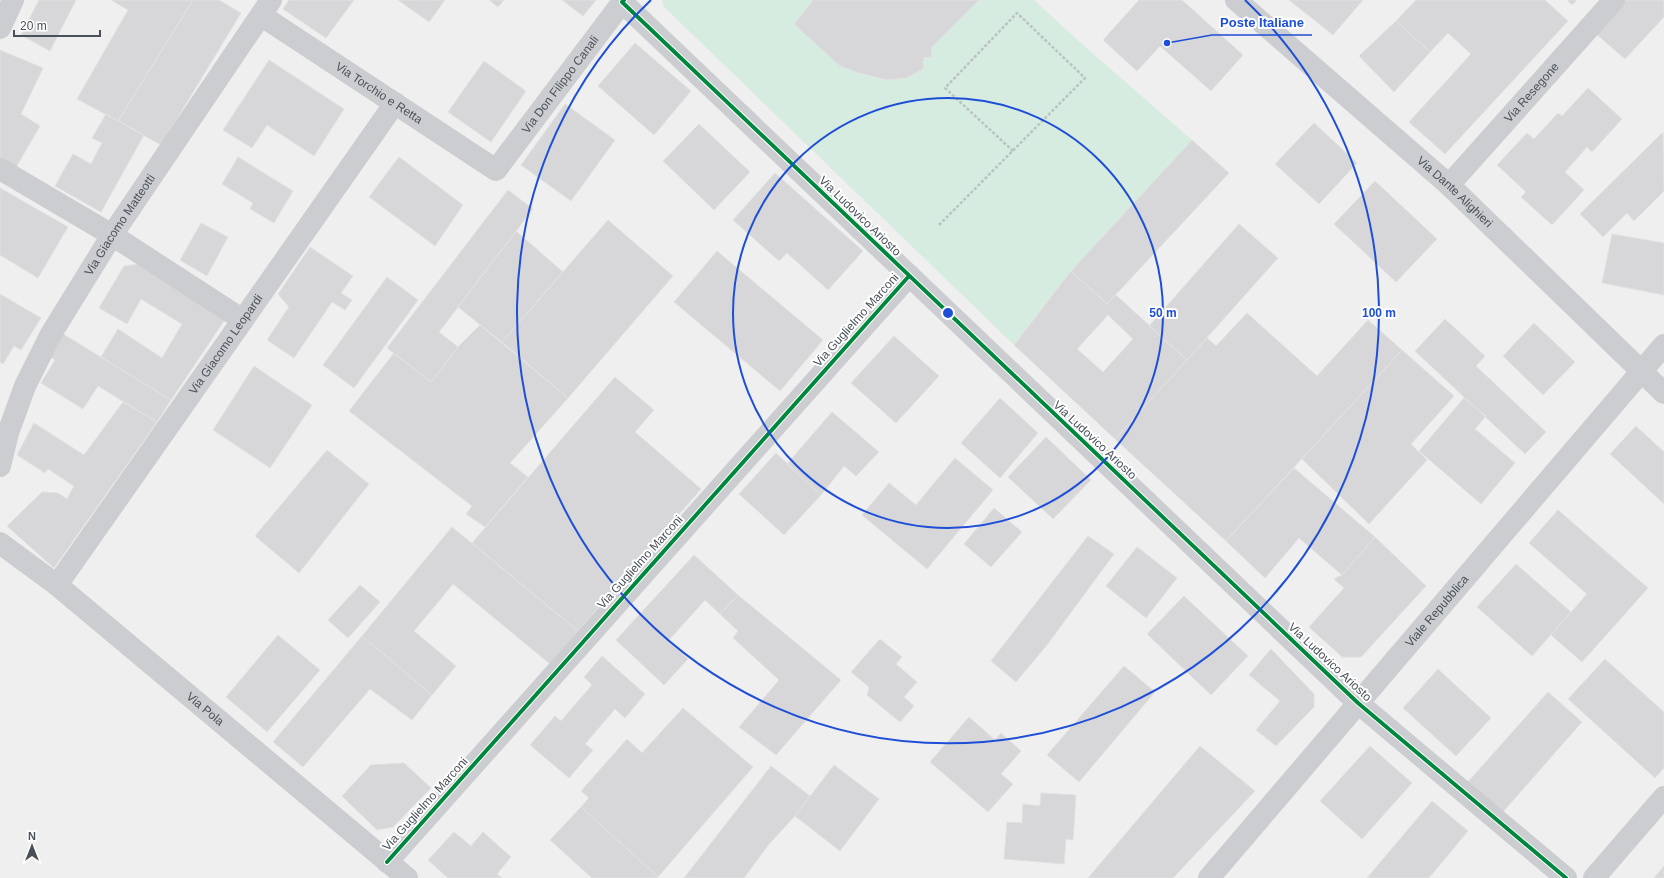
<svg xmlns="http://www.w3.org/2000/svg" width="1664" height="878" viewBox="0 0 1664 878" font-family="Helvetica,sans-serif">
<style>
.green{fill:#d7ece1}
.building{fill:#d7d7d9;stroke:#e1e1e2;fill-rule:evenodd}
.lines{fill:none;stroke-linecap:round;stroke-linejoin:round}
.path{stroke:#bac3c1;stroke-width:2.5;stroke-dasharray:3 2;stroke-linecap:butt}
.minor{stroke:#cbcdd0;stroke-width:22}
.cycleway-casing{stroke:#fff;stroke-width:6}
.cycleway{stroke:#00873e;stroke-width:4}
.ring{fill:none;stroke:#1d4ed8;stroke-width:2}
.labels{text-anchor:middle;dominant-baseline:central;stroke-width:4;stroke-linejoin:round;paint-order:stroke}
.street-label{font-size:12px;fill:#495059;stroke:#fff}
.centre{fill:#1d4ed8;stroke:#fff;stroke-width:2}
.ring-label{font-size:12px;text-anchor:middle;font-weight:bold;fill:#1d4ed8;stroke:#fff;stroke-width:4;stroke-linejoin:round;paint-order:stroke}
.leader{fill:none;stroke:#1d4ed8;stroke-width:1.5}
.callout-dot{fill:#1d4ed8;stroke:#fff;stroke-width:1.5}
.callout-label{font-size:13px;text-anchor:middle;font-weight:bold;fill:#1d4ed8;stroke:#fff;stroke-width:4;stroke-linejoin:round;paint-order:stroke}
</style>
<rect width="100%" height="100%" fill="#f0efef"/>
<path class="green" d="M662 0H812L813 1 794 24 840 66 856 72 887 80 907 78 924 68 923 58 931 57 932 47 979 0H1034L1082 44 1192 140 1071 271 1014 345 664 7Z"/>
<path class="building" d="M39 0H76L50 51 21 35Z
M111 0H193L118 121 77 99 128 10Z
M193 0H219L241 13 161 145 118 121Z
M289 0H354L326 38 283 9Z
M398 0H445L429 22Z
M489 0H504L498 7Z
M562 0H596L583 16Z
M813 0H979L932 47 931 57 923 58 924 68 907 78 887 80 856 72 840 66 794 24Z
M1139 0H1182L1243 55 1211 91 1160 46 1137 71 1103 40Z
M1289 0H1363L1333 35Z
M1416 0H1545L1568 21 1445 154 1409 122 1471 54 1448 33 1430 52 1396 21Z
M1567 0H1577L1572 5Z
M1624 0H1664V17L1625 59 1595 33Z
M1396 21 1430 52 1394 92 1359 56Z
M635 43 691 91 654 135 598 86Z
M0 50 43 68 21 114 40 126 15 169 0 160Z
M269 60 344 109 314 156 267 125 252 148 223 130Z
M484 61 526 91 491 142 448 112Z
M1588 88 1622 119 1592 152 1587 147 1565 172 1584 190 1552 225 1521 197 1526 192 1497 165 1527 133 1534 139 1558 113 1562 116Z
M565 104 615 140 571 201 521 165Z
M106 114 144 135 101 212 55 186 73 154 91 164 102 143 92 138Z
M1314 123 1357 163 1319 204 1275 164Z
M699 124 750 172 714 210 663 161Z
M1663 132 1664 191 1634 221 1627 213 1603 237 1580 214Z
M1192 140 1229 173 1107 304 1071 271Z
M238 157 293 191 274 223 250 209 253 203 222 184Z
M399 157 463 205 435 246 369 197Z
M775 173 863 251 828 290 787 253 779 261 733 220Z
M1375 181 1437 239 1396 282 1334 224Z
M0 188 68 227 38 278 0 255Z
M508 190 533 209 439 332 458 347 431 382 387 348Z
M608 220 673 276 568 398 502 342Z
M201 223 228 237 207 276 180 260Z
M1239 224 1278 258 1187 360 1149 326Z
M516 231 563 272 502 342 458 307Z
M1612 234 1664 243V295L1602 283Z
M310 247 353 276 341 293 352 300 345 310 332 302 294 358 267 340 289 307 278 294Z
M717 251 823 340 780 391 674 302Z
M141 264 228 315 171 400 101 357 118 329 162 358 182 324 141 299 127 324 99 308 124 266Z
M1071 271 1107 304 1116 295 1187 360 1115 439 1014 345ZM1108 315 1133 339 1103 372 1077 349Z
M387 277 418 300 354 388 323 365Z
M0 294 41 318 21 350 14 346 3 364 0 362Z
M1247 313 1317 376 1368 320 1402 350 1226 541 1115 439 1207 338 1216 346Z
M1445 319 1485 356 1476 366 1546 432 1525 454 1415 351Z
M1534 323 1575 362 1543 395 1503 356Z
M480 325 568 398 510 463 528 477 485 527 466 514 472 506 349 411 394 353 431 382 458 347Z
M63 334 171 400 157 422 98 386 83 409 41 383 55 360 49 356Z
M894 336 939 376 896 423 851 383Z
M1402 350 1454 396 1411 444 1427 460 1369 524 1302 459Z
M254 366 312 405 270 468 213 430Z
M615 377 654 410 635 432 701 489 578 631 472 543Z
M1000 398 1038 433 1000 478 961 443Z
M1464 398 1486 416 1475 429 1515 463 1481 504 1419 451Z
M123 402 157 422 54 568 7 526 42 492 58 493 67 499 74 486 48 469 45 473 17 455 34 423 84 455Z
M832 412 879 452 856 476 844 466 821 495 787 464Z
M1636 426 1664 452V504L1610 454Z
M1046 437 1091 480 1053 519 1008 477Z
M327 450 369 484 299 573 255 536Z
M776 453 821 495 784 535 739 494Z
M955 458 993 490 927 569 862 515 889 483 916 505Z
M1294 468 1375 537 1342 575 1299 538 1265 578 1226 541Z
M994 508 1022 532 991 567 964 544Z
M1558 510 1648 588 1582 662 1551 635 1587 594 1529 543Z
M452 527 578 631 550 664 453 584 414 631 456 666 432 695 362 636Z
M1088 536 1114 554 1047 645 1016 682 991 661Z
M1375 537 1426 586 1361 657H1342L1309 627 1344 588 1334 579 1342 575Z
M1137 547 1177 578 1146 618 1106 586Z
M694 555 738 595 720 614 705 600 668 641 688 659 664 685 616 640Z
M1516 564 1571 612 1532 656 1477 607Z
M360 585 380 602 348 638 328 620Z
M738 595 841 680 776 755 739 727 779 680 733 638 738 631 720 614Z
M1184 596 1248 656 1211 695 1147 634Z
M278 635 320 670 267 732 226 697Z
M362 636 432 695 412 720 370 689 303 767 273 742Z
M880 639 902 657 896 664 917 682 904 697 914 706 900 722 867 695 869 687 851 672Z
M1271 649 1314 694V707L1276 746 1256 730 1280 701 1249 675Z
M602 656 645 694 625 718 615 709 585 744 593 750 569 778 530 745 555 716 561 721 592 685 584 677Z
M1605 659 1664 712V768L1655 778 1568 699Z
M1124 666 1155 692 1079 782 1047 755Z
M1438 669 1491 718 1456 756 1403 708Z
M1548 692 1582 722 1502 813 1467 783Z
M683 708 753 767 658 877 581 807 589 798 581 791 627 739 642 753Z
M969 717 995 740 1001 733 1021 751 1001 774 1013 784 988 812 930 762Z
M1200 746 1255 791 1173 878H1088Z
M1370 746 1412 783 1362 839 1320 801Z
M404 763 431 788 393 827 377 830 342 796 371 765Z
M834 765 879 799 840 851 795 816Z
M771 766 810 796 795 816 769 844 744 878H684Z
M1041 793 1076 795 1073 840 1066 839 1064 864 1004 859 1007 822 1022 823 1023 804 1040 806Z
M1432 801 1468 831 1429 878H1367Z
M581 807 658 877 659 878H592L550 840Z
M454 832 471 846 483 832 511 857 497 874 502 878H448L428 860Z
M1664 866V878H1654Z"/>
<g class="lines">
<path class="path" d="M939 225 1085 78 1017 13 945 88 1013 151"/>
<g class="minor">
<path id="s1" d="M1236 0 1449 185 1664 393"/>
<path d="M622 2 1358 703 1566 878"/>
<path id="s2" d="M262 16 496 170 624 0"/>
<path d="M0 28 13 0"/>
<path d="M0 169 112 235 243 320"/>
<path id="s3" d="M1449 185 1614 0"/>
<path id="s4" d="M0 466 8 433 25 386 51 334 112 235 271 0"/>
<path id="s5" d="M0 543 57 585 407 878"/>
<path id="s6" d="M57 585 395 103"/>
<path d="M387 862 909 276"/>
<path id="s7" d="M1209 878 1664 345"/>
<path d="M1594 878 1664 797"/>
</g>
<defs>
<path id="cycleway" d="M624 0 622 2 1358 703 1566 878
M387 862 909 276"/>
</defs>
<use href="#cycleway" class="cycleway-casing"/>
<use href="#cycleway" class="cycleway"/>
</g>
<g class="ring">
<circle cx="948" cy="313" r="215"/>
<path d="M1245 0A431 431 0 1 1 651 0"/>
</g>
<g class="labels">
<g class="street-label">
<text stroke="none"><textPath href="#s2" startOffset="387">Via Don Filippo Canali</textPath></text>
<text stroke="none"><textPath href="#s2" startOffset="140">Via Torchio e Retta</textPath></text>
<text stroke="none"><textPath href="#s3" startOffset="124">Via Resegone</textPath></text>
<text stroke="none"><textPath href="#s1" startOffset="291">Via Dante Alighieri</textPath></text>
<text transform="translate(860 216) rotate(44)">Via Ludovico Ariosto</text>
<text stroke="none"><textPath href="#s4" startOffset="271">Via Giacomo Matteotti</textPath></text>
<text transform="translate(856 320) rotate(-48)">Via Guglielmo Marconi</text>
<text stroke="none"><textPath href="#s6" startOffset="294">Via Giacomo Leopardi</textPath></text>
<text transform="translate(1095 440) rotate(43)">Via Ludovico Ariosto</text>
<text transform="translate(640 562) rotate(-48)">Via Guglielmo Marconi</text>
<text stroke="none"><textPath href="#s7" startOffset="351">Viale Repubblica</textPath></text>
<text transform="translate(1330 662) rotate(43)">Via Ludovico Ariosto</text>
<text stroke="none"><textPath href="#s5" startOffset="264">Via Pola</textPath></text>
<text transform="translate(425 804) rotate(-48)">Via Guglielmo Marconi</text>
</g>
</g>
<circle cx="948" cy="313" r="6" class="centre"/>
<g class="ring-label">
<text x="1163" y="317">50 m</text>
<text x="1379" y="317">100 m</text>
</g>
<path class="leader" d="M1167 43L1212 35H1312"/>
<circle class="callout-dot" cx="1167" cy="43" r="4"/>
<g class="callout-label">
<text x="1262" y="27">Poste Italiane</text>
</g>
<g transform="translate(32 846)" stroke="#ffffff" stroke-width="3" paint-order="stroke">
<path d="M0-3L7 15L0 10L-7 15Z" fill="#495059"/>
<text y="-6" font-size="11" font-weight="bold" text-anchor="middle" fill="#495059">N</text>
</g>
<path d="M14 30v6h86v-6" fill="none" stroke="#495059" stroke-width="2"/>
<text x="20" y="30" font-size="12" fill="#495059" stroke="#ffffff" stroke-width="3" paint-order="stroke">20 m</text>
</svg>
